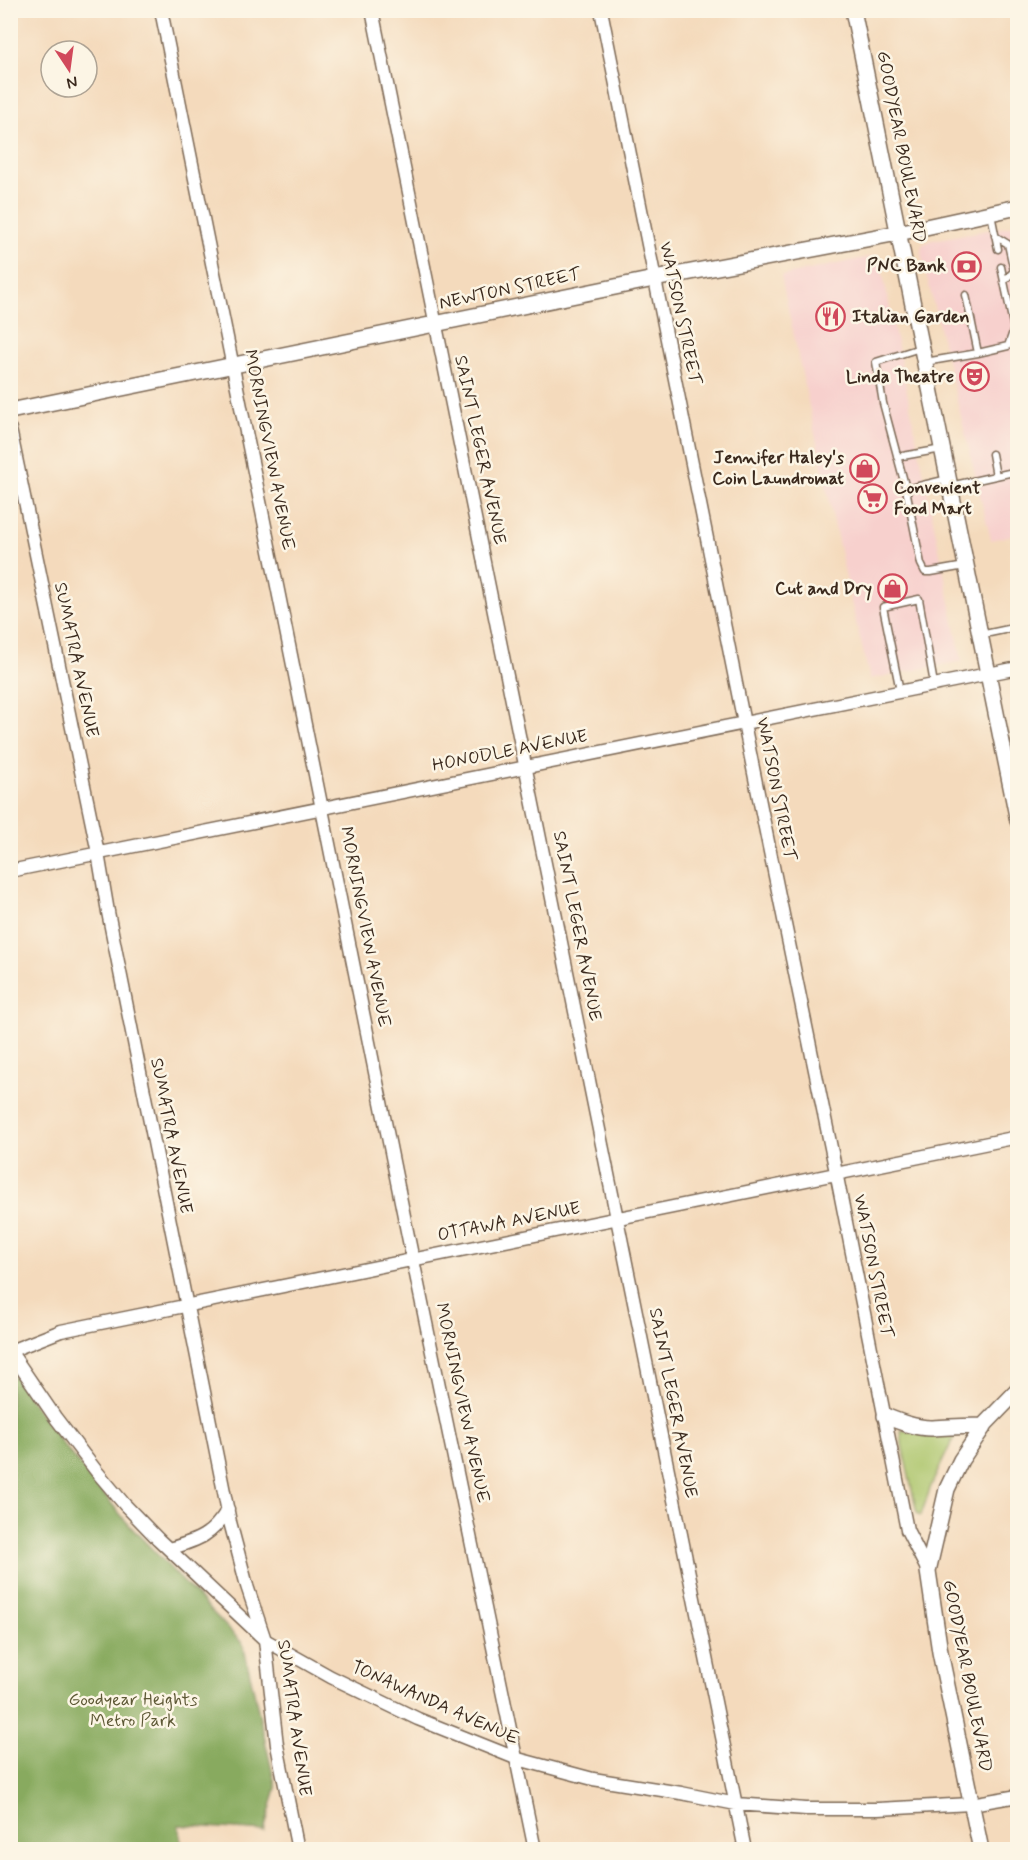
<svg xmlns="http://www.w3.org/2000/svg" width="1028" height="1860" viewBox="0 0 1028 1860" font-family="Mynerve,sans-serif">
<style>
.built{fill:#f7d0cd}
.green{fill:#abc56b;stroke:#737844;stroke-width:1.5}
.forest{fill:#88aa5f;stroke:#626a3e;stroke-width:1.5}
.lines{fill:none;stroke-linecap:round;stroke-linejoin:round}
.service-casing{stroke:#7c6855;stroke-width:9}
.minor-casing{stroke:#7c6855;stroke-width:15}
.tertiary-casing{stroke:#7c6855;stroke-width:18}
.service{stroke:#fff;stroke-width:6}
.minor{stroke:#fff;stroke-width:12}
.tertiary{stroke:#fff;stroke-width:15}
.labels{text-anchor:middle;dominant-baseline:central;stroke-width:5;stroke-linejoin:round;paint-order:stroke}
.street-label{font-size:18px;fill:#3b2a1e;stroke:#fcf5e5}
.poi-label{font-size:18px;font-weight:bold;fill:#3b2a1e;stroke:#fcf5e5;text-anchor:end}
.park-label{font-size:18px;fill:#5d5835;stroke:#fcf5e5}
</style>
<rect width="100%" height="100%" fill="#fcf5e5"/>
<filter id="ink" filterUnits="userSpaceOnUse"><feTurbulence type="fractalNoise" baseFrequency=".0167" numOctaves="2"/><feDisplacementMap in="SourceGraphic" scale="12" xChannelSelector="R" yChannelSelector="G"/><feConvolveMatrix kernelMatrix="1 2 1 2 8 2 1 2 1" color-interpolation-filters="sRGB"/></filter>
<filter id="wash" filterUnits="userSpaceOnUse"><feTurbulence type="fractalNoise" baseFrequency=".008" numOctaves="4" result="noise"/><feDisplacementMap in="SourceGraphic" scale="24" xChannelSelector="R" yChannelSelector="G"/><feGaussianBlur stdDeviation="1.35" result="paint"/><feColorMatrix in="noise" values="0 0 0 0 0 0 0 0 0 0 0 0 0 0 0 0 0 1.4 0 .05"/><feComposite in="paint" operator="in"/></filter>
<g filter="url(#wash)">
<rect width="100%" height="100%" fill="#f4dabc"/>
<path class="built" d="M1017 225V534L991 540 921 253 922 245 932 240Z
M879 255 962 661 870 679 852 606 781 276Z"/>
<path class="green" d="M901 1430 934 1436 953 1434 954 1437 931 1486 921 1515 917 1513 902 1445Z"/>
<path class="forest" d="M10 1371 64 1446 130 1526 243 1644 276 1788 264 1831 178 1825 183 1849H11Z"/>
</g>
<g filter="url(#ink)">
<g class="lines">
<defs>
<path id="service" d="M991 214 998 249
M995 236 1008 244 1014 271 1004 281
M978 353 1008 346 1014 329 1001 267
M925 362 978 353 966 295
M992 454 996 476
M897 457 942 449
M948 479 906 489 921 564 925 572H931L965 566
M950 486 1018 471
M906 489 883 403 876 362 920 348
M980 635 1018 627
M900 691 883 607 919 599 934 684"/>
<path id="minor" d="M161 10 408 1236 535 1850
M372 10 745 1850
M601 10 761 808 836 1172 907 1530 928 1571
M10 429 98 853 108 912 230 1522 247 1586 265 1640 277 1745 298 1850
M10 871 1018 668
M10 1351 55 1417 97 1472 125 1505 158 1539 265 1640 331 1677 418 1719 518 1759 593 1779 681 1793 736 1804 806 1809H878L971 1804 1018 1796
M10 1351 61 1331 1018 1137
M169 1549C198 1540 212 1536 228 1509"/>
<path id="tertiary" d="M853 10 1018 821
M10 411 654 279 898 233 1018 207
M885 1416C900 1422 915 1428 931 1428 949 1427 965 1426 983 1426
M981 1850 940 1652 928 1571 947 1489 961 1460 986 1423 1018 1390"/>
</defs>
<use href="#service" class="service-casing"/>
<use href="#minor" class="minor-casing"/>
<use href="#tertiary" class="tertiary-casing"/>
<use href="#service" class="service"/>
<use href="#minor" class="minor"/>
<use href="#tertiary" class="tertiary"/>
</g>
</g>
<defs>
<symbol id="bank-ring" viewBox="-11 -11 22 22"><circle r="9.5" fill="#fcf5e5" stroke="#d1495b" stroke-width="1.5"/><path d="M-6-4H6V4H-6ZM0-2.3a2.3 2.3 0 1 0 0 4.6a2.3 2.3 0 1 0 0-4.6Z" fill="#d1495b"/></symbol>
<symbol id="restaurant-ring" viewBox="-11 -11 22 22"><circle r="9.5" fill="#fcf5e5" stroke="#d1495b" stroke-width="1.5"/><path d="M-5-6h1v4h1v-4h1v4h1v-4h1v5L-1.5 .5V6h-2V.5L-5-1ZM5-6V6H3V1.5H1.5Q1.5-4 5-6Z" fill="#d1495b"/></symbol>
<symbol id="theatre-ring" viewBox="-11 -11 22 22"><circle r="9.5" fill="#fcf5e5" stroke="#d1495b" stroke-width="1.5"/><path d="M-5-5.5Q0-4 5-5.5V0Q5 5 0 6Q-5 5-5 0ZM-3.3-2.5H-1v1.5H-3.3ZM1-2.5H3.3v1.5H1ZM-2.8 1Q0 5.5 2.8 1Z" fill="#d1495b"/></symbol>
<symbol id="shop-ring" viewBox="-11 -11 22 22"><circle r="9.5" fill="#fcf5e5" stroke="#d1495b" stroke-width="1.5"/><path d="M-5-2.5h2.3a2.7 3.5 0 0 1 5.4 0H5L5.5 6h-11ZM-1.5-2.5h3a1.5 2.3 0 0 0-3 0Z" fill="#d1495b"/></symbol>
<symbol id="supermarket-ring" viewBox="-11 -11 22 22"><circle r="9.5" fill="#fcf5e5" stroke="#d1495b" stroke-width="1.5"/><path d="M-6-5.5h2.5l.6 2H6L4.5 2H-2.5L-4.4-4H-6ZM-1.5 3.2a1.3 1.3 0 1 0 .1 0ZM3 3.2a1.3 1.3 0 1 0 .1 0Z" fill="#d1495b"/></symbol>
</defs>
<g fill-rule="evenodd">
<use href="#bank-ring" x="950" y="250" width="33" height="33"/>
<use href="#restaurant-ring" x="814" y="300" width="33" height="33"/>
<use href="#theatre-ring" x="958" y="360" width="33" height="33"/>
<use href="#shop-ring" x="848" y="452" width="33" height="33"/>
<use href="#supermarket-ring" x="856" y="482" width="33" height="33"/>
<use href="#shop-ring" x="876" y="572" width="33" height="33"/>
</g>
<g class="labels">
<g class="street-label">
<text transform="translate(901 147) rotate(79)">GOODYEAR BOULEVARD</text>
<text transform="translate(510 289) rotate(-12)">NEWTON STREET</text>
<text transform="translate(680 313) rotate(78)">WATSON STREET</text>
<text transform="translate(269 450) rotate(79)">MORNINGVIEW AVENUE</text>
<text transform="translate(480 450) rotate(78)">SAINT LEGER AVENUE</text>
<text transform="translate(76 660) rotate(78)">SUMATRA AVENUE</text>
<text transform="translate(510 751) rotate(-11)">HONODLE AVENUE</text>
<text transform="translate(776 789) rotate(79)">WATSON STREET</text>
<text transform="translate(577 926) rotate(79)">SAINT LEGER AVENUE</text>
<text transform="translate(365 927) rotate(79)">MORNINGVIEW AVENUE</text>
<text transform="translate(171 1136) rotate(79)">SUMATRA AVENUE</text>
<text transform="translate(509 1222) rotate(-11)">OTTAWA AVENUE</text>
<text transform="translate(873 1266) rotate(79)">WATSON STREET</text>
<text transform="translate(462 1403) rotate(78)">MORNINGVIEW AVENUE</text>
<text transform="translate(673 1403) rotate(79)">SAINT LEGER AVENUE</text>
<text transform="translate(967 1676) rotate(79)">GOODYEAR BOULEVARD</text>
<text transform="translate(435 1703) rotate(24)">TONAWANDA AVENUE</text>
<text transform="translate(294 1718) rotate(82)">SUMATRA AVENUE</text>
</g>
<g class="poi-label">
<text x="946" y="266">PNC Bank</text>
<text x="852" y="317" text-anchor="start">Italian Garden</text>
<text x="954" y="377">Linda Theatre</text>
<text x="844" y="458">Jennifer Haley's<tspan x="844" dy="21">Coin Laundromat</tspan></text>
<text x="894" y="488" text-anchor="start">Convenient<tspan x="894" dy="21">Food Mart</tspan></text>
<text x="872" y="589">Cut and Dry</text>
</g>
<g class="park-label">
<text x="133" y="1700">Goodyear Heights<tspan x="133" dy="21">Metro Park</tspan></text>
</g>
</g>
<rect width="1028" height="1860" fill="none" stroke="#fcf5e5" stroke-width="36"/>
<g transform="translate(69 69) rotate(167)"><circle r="28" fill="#fcf5e5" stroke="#afa495" stroke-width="1.5"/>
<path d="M0-4.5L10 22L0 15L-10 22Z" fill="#d1495b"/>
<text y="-9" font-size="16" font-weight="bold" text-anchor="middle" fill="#3b2a1e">N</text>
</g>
</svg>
